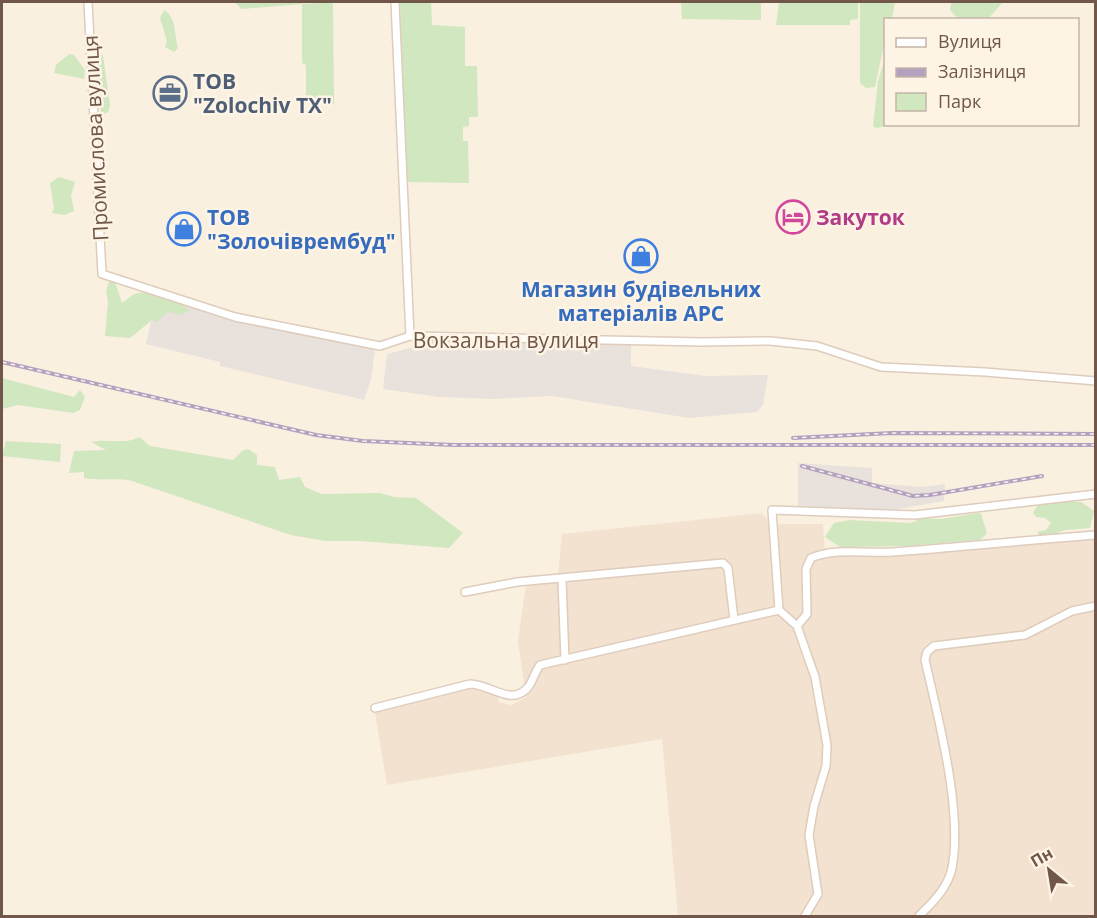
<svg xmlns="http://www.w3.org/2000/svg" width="1097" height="918" viewBox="0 0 1097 918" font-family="'Open Sans',sans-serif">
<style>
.residential{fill:#f2e2cf}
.industrial{fill:#e9e2dc}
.green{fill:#d0e7c0}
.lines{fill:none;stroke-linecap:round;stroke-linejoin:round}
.minor-casing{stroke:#deccbd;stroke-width:10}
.minor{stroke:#fff;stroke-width:7}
.rail-casing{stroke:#b3a1c2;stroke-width:4}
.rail{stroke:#fef4e6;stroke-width:1.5;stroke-dasharray:4.5;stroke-linecap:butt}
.labels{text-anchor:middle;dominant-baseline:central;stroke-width:5;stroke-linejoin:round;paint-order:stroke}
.service-label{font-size:21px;font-weight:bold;fill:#4e5e75;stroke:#fef4e6;text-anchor:start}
.street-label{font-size:21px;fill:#705749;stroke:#fef4e6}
.shop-label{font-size:21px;font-weight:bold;fill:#366cbe;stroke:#fef4e6;text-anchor:start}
.hotel-label{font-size:21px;font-weight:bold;fill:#b23c85;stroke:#fef4e6;text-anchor:start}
</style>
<rect width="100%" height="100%" fill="#faf0e0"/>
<path class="residential" d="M762 513 771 524H823L825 553 1095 535V916H678L662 739 387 785 374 707 472 683 497 688 499 702 511 705 526 697 518 641 525 591 531 575H558L562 534Z"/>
<path class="industrial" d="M156 299 375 349 371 380 364 400 220 366V362L146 344Z
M440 340 631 345V366L705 376 768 375 763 405 757 412 689 418 552 396 492 399 440 397 383 389 387 354Z
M798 463 872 468V483L922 487 945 484 944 501 887 511 798 506Z"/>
<path class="green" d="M235 2H303L302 4 333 2 334 104H318V99L306 97V65L302 63V4L241 9Z
M400 2H431L432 25 465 27V66H477L478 117H469V126L463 127V141H468L469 183 406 182Z
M681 2 761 3V20L682 19Z
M779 2H858V19L850 20V25H776Z
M860 2H895L892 19 886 20 885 40 875 87 866 88 860 83Z
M937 2H936H1003L987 20 958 19 950 10 951 3Z
M164 10C177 18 174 34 178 48L174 52 165 47 167 41 160 18Z
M69 54 74 55 85 70 84 79 54 73 56 65Z
M97 54 103 55 110 105 108 112 101 115Z
M885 58 886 124 894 125 876 128 873 126 878 81Z
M59 177 75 182 71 195 74 211 64 215 52 213 54 208 50 183Z
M109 282H115L122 303C126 301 130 296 134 294 150 288 179 300 190 311L179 315 171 312 166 313 157 322 152 320 130 338 105 336 108 302 106 291Z
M2 378 74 397 80 390 85 397 80 410 73 413 18 405 2 409Z
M139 437 150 446 233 460 242 451 248 449 257 455V465L275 467 279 480 300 477 305 487 322 494 380 493 394 497 416 498 463 533 449 548 360 541H325L291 535 129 480C114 478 99 481 84 478V472L69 473 74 451 106 450 91 442C107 438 126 445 139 437Z
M6 441 61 444 60 462 2 456Z
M1063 501 1081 502 1094 511 1090 528 1065 530 1042 539 1037 532 1046 530 1051 523 1045 518 1036 517 1033 513 1037 506Z
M978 513 981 514 987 533 980 540 906 546 840 547 825 537 834 523 849 520 911 523 922 518 941 519Z"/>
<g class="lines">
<defs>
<path id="minor" d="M88 2 102 274 235 317 380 346 410 336 702 342 770 341 817 346 881 367 985 372 1096 381
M395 2 410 336
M1096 494 915 515 772 510 779 610 797 626 807 614 806 569 811 558C837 547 865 554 893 552 961 547 1028 540 1096 535
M562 579 565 660
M465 592 517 582 723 563 728 568 734 620
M797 626 815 677 827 745 826 766 814 806 809 835 818 894 805 916
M375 708 470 684C491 684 512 708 529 686 533 680 535 672 540 665L779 610
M919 916C932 903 948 888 952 868 963 811 938 717 925 660L927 652 934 646 1025 635 1072 611 1096 606"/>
</defs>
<use href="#minor" class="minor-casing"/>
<use href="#minor" class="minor"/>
<defs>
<path id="rail" d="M2 362 316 435 363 441 454 445H1096
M793 438 892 433 1096 434
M802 466 913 496 930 495 1042 476"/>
</defs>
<use href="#rail" class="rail-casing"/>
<use href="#rail" class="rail"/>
</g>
<defs>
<symbol id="office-ring" viewBox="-11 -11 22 22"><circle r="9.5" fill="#fef4e6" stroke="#5c6f8a" stroke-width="1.5"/><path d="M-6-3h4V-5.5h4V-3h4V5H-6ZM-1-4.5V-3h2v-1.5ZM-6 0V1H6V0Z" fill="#5c6f8a"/></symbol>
<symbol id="hotel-ring" viewBox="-11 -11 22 22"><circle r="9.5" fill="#fef4e6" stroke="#d1479c" stroke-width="1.5"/><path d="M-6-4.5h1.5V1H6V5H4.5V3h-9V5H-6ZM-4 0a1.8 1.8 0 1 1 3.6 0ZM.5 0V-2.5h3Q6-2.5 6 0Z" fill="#d1479c"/></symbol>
<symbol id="shop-ring" viewBox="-11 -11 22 22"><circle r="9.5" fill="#fef4e6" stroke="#3f7fe0" stroke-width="1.5"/><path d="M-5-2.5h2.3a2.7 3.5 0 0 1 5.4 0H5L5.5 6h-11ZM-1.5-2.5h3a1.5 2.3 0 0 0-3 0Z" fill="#3f7fe0"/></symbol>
</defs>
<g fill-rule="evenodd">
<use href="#office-ring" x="151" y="74" width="38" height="38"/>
<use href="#hotel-ring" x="774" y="198" width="38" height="38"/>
<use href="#shop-ring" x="165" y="210" width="38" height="38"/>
<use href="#shop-ring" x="622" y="237" width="38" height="38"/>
</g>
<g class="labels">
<g class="service-label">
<text x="193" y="81">ТОВ<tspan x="193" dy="24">"Zolochiv TX"</tspan></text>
</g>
<g class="street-label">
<text transform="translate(95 138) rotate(-93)">Промислова вулиця</text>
<text x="506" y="340">Вокзальна вулиця</text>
</g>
<g class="shop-label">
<text x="207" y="217">ТОВ<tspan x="207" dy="24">"Золочіврембуд"</tspan></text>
<text x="641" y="289" text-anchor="middle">Магазин будівельних<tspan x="641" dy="24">матеріалів APC</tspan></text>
</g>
<g class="hotel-label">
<text x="816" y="217">Закуток</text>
</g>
</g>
<rect width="1097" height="918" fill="none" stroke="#705749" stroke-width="6"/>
<rect x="884" y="18" width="195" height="108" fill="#fef4e6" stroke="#c5b5a7" stroke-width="1.5"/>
<rect x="896" y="38" width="30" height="9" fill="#ffffff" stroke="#c5b5a7" stroke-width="1.5"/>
<text x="938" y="48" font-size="18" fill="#705749">Вулиця</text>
<rect x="896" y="68" width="30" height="9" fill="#b3a1c2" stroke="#c5b5a7" stroke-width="1.5"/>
<text x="938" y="78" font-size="18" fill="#705749">Залізниця</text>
<rect x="896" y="93" width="30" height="18" fill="#d0e7c0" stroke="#c5b5a7" stroke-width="1.5"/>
<text x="938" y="108" font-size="18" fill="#705749">Парк</text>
<g transform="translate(1049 870) rotate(330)" stroke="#fef4e6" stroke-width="4.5" paint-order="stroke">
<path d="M0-4.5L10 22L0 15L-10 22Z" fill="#705749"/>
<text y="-9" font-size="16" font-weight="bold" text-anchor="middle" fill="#705749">Пн</text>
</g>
</svg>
